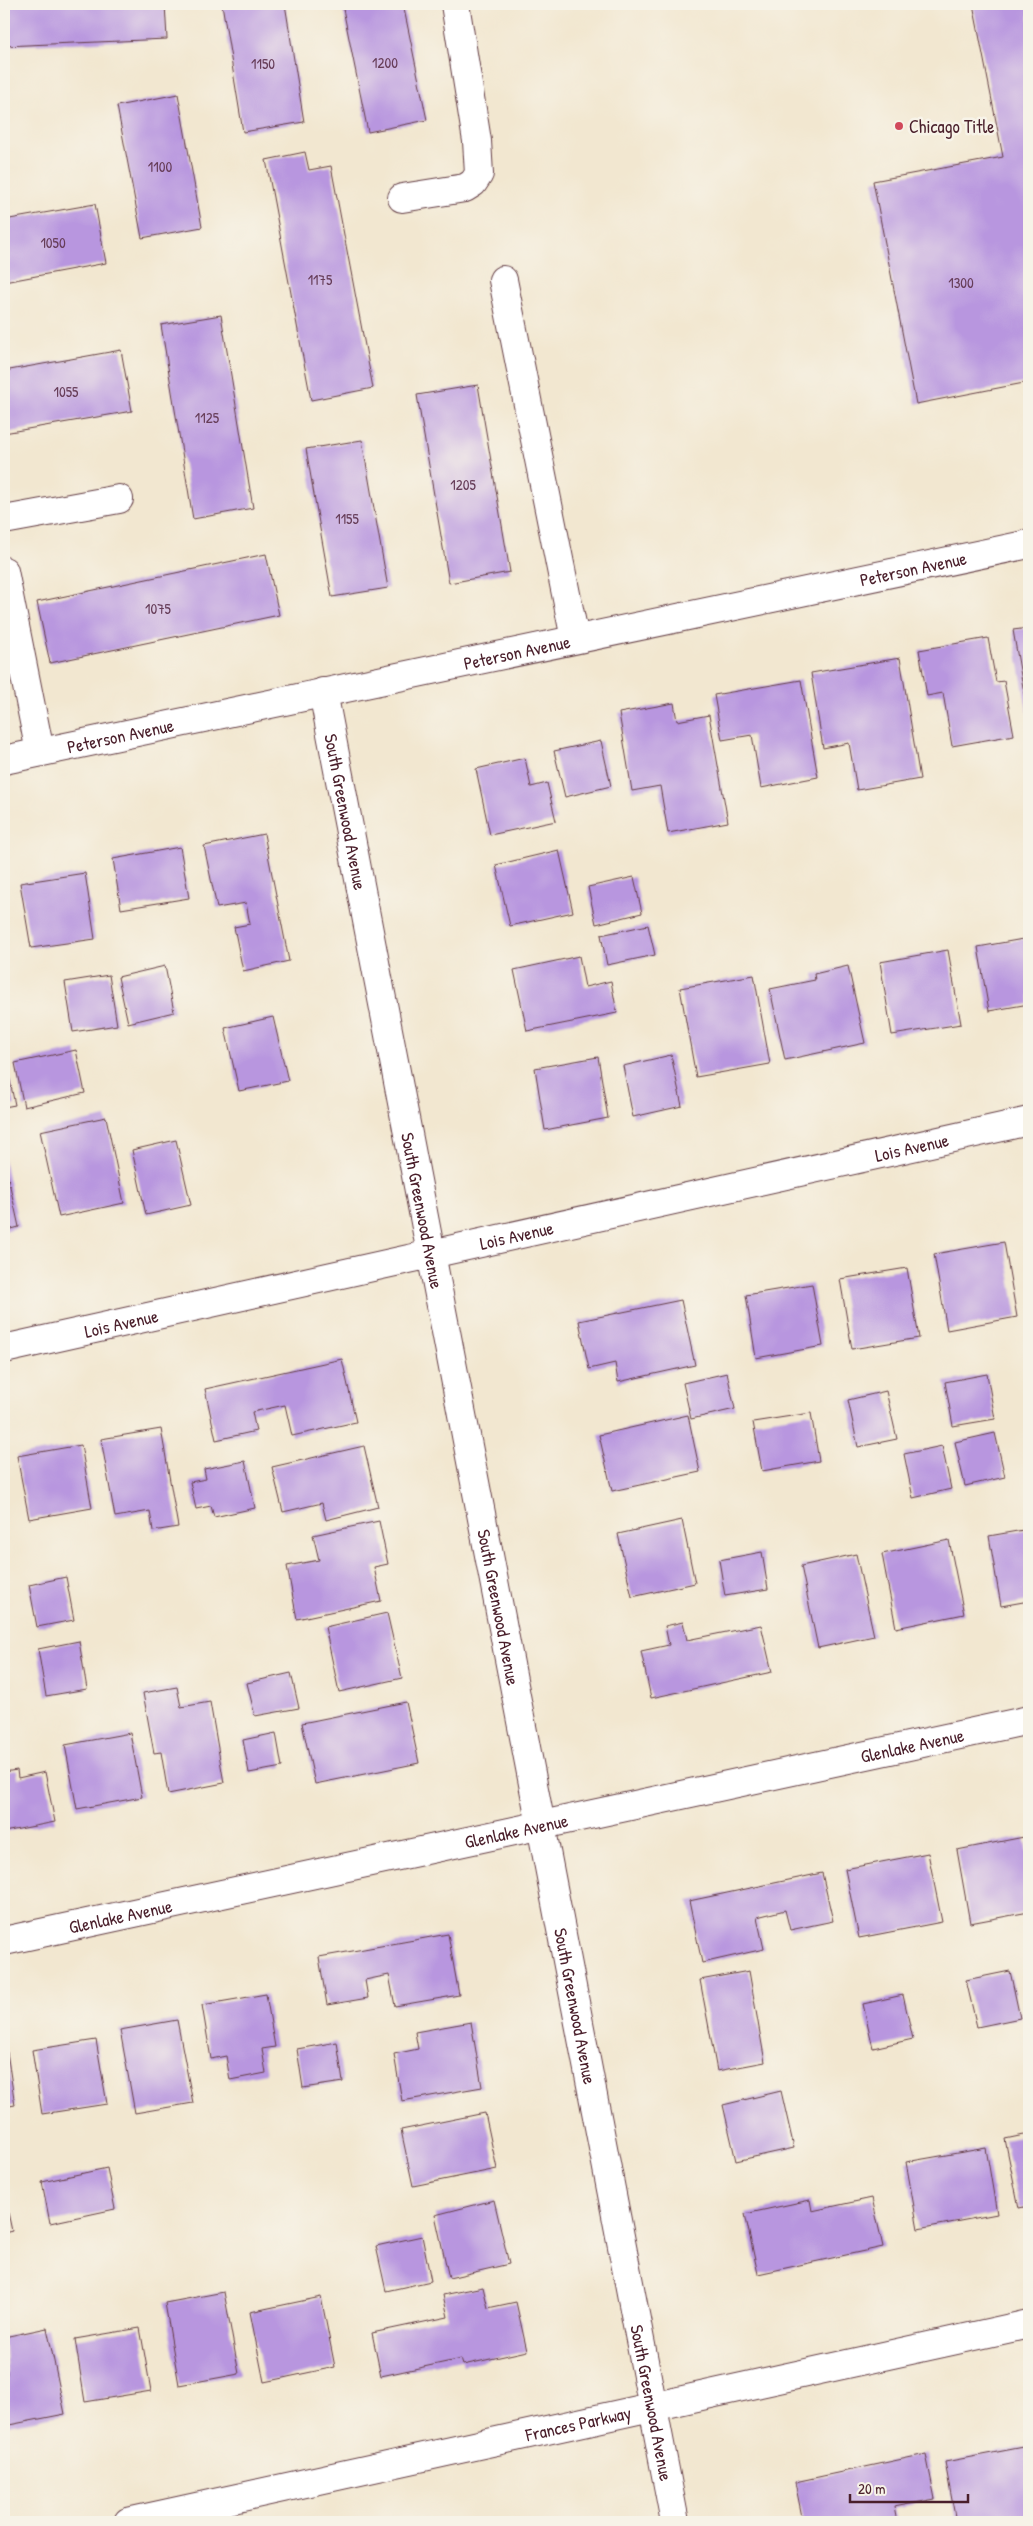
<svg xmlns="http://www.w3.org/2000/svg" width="1033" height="2526" viewBox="0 0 1033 2526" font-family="'Patrick Hand',sans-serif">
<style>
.building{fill:#b896df}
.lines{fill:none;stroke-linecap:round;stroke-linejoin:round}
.minor-casing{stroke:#633d44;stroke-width:30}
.minor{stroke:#fff;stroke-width:28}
.poi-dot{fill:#d1495b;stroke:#f7f3e8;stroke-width:2}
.labels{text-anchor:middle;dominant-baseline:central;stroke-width:5;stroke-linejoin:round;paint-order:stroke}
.number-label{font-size:15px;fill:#663d58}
.poi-label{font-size:18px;fill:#4a1f2b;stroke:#f7f3e8;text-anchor:start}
.street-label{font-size:18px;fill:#4a1f2b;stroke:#f7f3e8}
</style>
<rect width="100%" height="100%" fill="#f7f3e8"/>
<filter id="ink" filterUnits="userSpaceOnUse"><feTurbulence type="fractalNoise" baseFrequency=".02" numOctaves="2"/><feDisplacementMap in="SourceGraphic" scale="10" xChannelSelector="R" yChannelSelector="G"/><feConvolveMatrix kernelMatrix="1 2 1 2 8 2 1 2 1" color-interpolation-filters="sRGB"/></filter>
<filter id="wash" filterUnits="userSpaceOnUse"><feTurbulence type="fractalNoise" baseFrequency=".0096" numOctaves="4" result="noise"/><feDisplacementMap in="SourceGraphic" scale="20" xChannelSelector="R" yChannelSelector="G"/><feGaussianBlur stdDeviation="1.12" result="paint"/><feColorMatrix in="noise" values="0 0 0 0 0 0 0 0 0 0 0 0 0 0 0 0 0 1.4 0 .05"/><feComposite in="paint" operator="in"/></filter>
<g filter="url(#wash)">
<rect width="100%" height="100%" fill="#f2e7d0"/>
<g id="blocks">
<path class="building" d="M4 4H165L167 39 4 46Z
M222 4H285L304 122 243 132Z
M342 4H403L427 120 368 132Z
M973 4H1029V382L916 404 873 181 1003 157Z
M178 94 202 227 142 238 117 106Z
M305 152 309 170 331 166 373 388 311 400 266 160Z
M95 204 106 263 4 282V220Z
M221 315 253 508 193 519 161 325Z
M121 350 132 411 4 433V371Z
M478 385 510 572 449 583 417 395Z
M362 440 388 588 332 597 306 449Z
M266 554 279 615 50 663 37 602Z
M1029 628V716H1028L1013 630Z
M988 638 996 682 1004 681 1014 735 952 746 943 693 927 696 919 650Z
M900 658 920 779 857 790 849 743 823 748 811 673Z
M801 680 818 777 761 788 752 735 722 740 714 695Z
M674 703 677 721 709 715 728 822 668 833 660 786 632 791 619 713Z
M601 741 611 786 565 797 554 751Z
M525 758 531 787 547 783 556 821 490 835 476 769Z
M264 834 289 961 243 971 234 927 250 924 246 903 217 908 204 846Z
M180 847 189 898 121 909 113 859Z
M559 850 573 912 510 926 496 865Z
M85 873 95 939 31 948 20 883Z
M634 877 642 913 596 924 588 887Z
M648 925 655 955 607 965 601 935Z
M1029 938V1004L989 1011 978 947Z
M948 950 961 1024 892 1035 880 962Z
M579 956 585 987 611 981 617 1013 527 1031 514 970Z
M165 966 174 1012 128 1023 118 977Z
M848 966 865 1043 785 1060 770 989 815 980 814 974Z
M109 975 117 1025 73 1032 65 982Z
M754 975 770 1064 696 1077 680 988Z
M273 1017 288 1081 239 1091 225 1028Z
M76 1050 85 1093 24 1107 15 1063Z
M671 1055 682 1106 633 1117 623 1066Z
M598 1057 608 1118 545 1130 535 1068Z
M4 1067H7L15 1105 4 1107Z
M106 1117 124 1203 59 1217 40 1131Z
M176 1140 191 1205 146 1215 132 1150Z
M4 1159 19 1227 4 1231Z
M1004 1242 1017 1317 947 1330 934 1254Z
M907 1268 919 1338 852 1349 840 1279Z
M812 1284 823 1346 756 1358 746 1295Z
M681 1300 695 1365 618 1382 615 1363 589 1369 579 1321Z
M342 1359 356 1422 292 1436 285 1405 252 1412 256 1431 216 1440 205 1389Z
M727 1373 735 1409 691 1419 683 1383Z
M987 1374 995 1419 953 1426 945 1382Z
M886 1391 897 1439 858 1447 848 1400Z
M811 1413 819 1461 762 1471 753 1422Z
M688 1415 700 1472 612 1491 599 1435Z
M161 1429 178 1527 153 1531 150 1511 115 1517 101 1439Z
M995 1433 1005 1477 965 1486 955 1442Z
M81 1445 92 1508 29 1519 17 1456Z
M364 1446 378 1507 326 1520 322 1503 283 1512 272 1467Z
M942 1446 951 1489 913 1498 904 1454Z
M245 1461 255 1508 214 1517 211 1506 196 1509 190 1482 206 1479 204 1469Z
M682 1520 695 1583 632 1597 618 1534Z
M379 1521 388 1564 374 1567 381 1601 297 1619 287 1566 319 1560 313 1535Z
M1029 1529V1601L1001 1606 989 1536Z
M949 1540 964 1614 896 1628 882 1554Z
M762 1552 768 1589 725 1596 719 1560Z
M856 1554 874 1636 818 1648 801 1566Z
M66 1577 74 1620 37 1627 29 1585Z
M387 1613 402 1678 339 1692 325 1627Z
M683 1622 687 1640 761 1625 772 1672 651 1698 641 1651 669 1645 665 1626Z
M79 1641 87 1689 46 1696 38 1649Z
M291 1673 299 1708 255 1716 247 1683Z
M177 1687 181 1707 210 1702 224 1783 168 1794 161 1752 154 1753 143 1693Z
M406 1702 419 1763 315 1784 302 1723Z
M130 1733 142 1797 77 1809 65 1745Z
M276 1733 282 1767 249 1773 243 1740Z
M17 1770 18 1778 45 1772 55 1822 4 1832V1772Z
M1024 1837 1029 1865V1912L970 1923 957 1850Z
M928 1853 942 1922 859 1938 845 1869Z
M822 1873 833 1921 790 1930 785 1910 757 1917 764 1949 702 1963 689 1901Z
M448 1934 459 1995 395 2006 389 1975 365 1980 368 1998 327 2005 319 1957Z
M749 1971 765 2062 717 2071 700 1980Z
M1010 1971 1020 2018 977 2027 966 1980Z
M266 1994 275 2047 262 2049 266 2073 230 2080 226 2056 211 2059 202 2005Z
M903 1995 913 2039 873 2048 863 2004Z
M177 2020 193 2103 135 2113 120 2030Z
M471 2022 482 2087 402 2101 394 2054 418 2049 415 2032Z
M96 2040 107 2104 42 2114 32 2050Z
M337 2042 343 2082 303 2088 297 2049Z
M7 2052 15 2105 4 2107V2053Z
M781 2091 794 2148 736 2161 723 2105Z
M485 2113 497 2169 413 2186 401 2130Z
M1029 2134V2206L1019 2208 1005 2139Z
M986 2148 997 2214 918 2229 906 2162Z
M107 2168 115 2209 50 2223 42 2182Z
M4 2194 12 2231 4 2233Z
M872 2198 883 2247 758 2274 745 2214 810 2200 812 2211Z
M494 2200 509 2264 449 2278 435 2215Z
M422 2236 431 2281 386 2291 376 2246Z
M483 2287 488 2308 516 2302 527 2351 463 2365 461 2359 381 2376 372 2333 448 2317 443 2295Z
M224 2292 239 2374 179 2385 165 2303Z
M321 2297 335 2367 264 2382 250 2312Z
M47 2328 65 2414 4 2426V2374H7L4 2337Z
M140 2328 151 2391 85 2402 75 2339Z
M1029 2446V2522H956L945 2462Z
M926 2454 935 2499 894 2507 897 2522H803L795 2482Z"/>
</g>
</g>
<g filter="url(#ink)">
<use href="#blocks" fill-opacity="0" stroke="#633d44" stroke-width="1"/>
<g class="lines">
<defs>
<g id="minor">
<path d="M402 198 465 188 473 183 479 174 477 141 455 4"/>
<path d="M503 280 575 639"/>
<path d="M4 520 119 499"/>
<path d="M4 571 40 752"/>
<path id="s1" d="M323 692 675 2522"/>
<path id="s2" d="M4 760 1029 544"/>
<path id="s3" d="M4 1349 1029 1121"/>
<path id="s4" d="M4 1941 1029 1720"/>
<path id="s5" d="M128 2522 1029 2324"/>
</g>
</defs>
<use href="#minor" class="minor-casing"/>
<use href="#minor" class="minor"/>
</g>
</g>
<circle class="poi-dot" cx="899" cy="126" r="5"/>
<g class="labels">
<g class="number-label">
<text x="385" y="62">1200</text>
<text x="263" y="63">1150</text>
<text x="160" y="166">1100</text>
<text x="53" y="242">1050</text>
<text x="320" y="279">1175</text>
<text x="961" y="282">1300</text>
<text x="66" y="391">1055</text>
<text x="207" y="417">1125</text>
<text x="463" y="484">1205</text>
<text x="347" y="518">1155</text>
<text x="158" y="608">1075</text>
</g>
<g class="poi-label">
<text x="909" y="126">Chicago Title</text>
</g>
<g class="street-label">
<text stroke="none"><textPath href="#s2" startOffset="929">Peterson Avenue</textPath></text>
<text stroke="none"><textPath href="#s2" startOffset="524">Peterson Avenue</textPath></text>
<text stroke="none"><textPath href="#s2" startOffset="119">Peterson Avenue</textPath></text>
<text stroke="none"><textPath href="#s1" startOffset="122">South Greenwood Avenue</textPath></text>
<text stroke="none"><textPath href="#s3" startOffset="930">Lois Avenue</textPath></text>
<text stroke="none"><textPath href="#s1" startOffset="528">South Greenwood Avenue</textPath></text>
<text stroke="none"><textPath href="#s3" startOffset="525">Lois Avenue</textPath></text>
<text stroke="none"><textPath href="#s3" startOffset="120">Lois Avenue</textPath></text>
<text stroke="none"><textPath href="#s1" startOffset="932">South Greenwood Avenue</textPath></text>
<text stroke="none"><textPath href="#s4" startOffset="929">Glenlake Avenue</textPath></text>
<text stroke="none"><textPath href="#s4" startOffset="524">Glenlake Avenue</textPath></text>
<text stroke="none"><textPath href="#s4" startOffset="119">Glenlake Avenue</textPath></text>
<text stroke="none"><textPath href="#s1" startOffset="1338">South Greenwood Avenue</textPath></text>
<text stroke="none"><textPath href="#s1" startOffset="1742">South Greenwood Avenue</textPath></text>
<text stroke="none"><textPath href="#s5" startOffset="461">Frances Parkway</textPath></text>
</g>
</g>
<rect width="1033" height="2526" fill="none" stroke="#f7f3e8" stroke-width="20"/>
<path d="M850 2494v8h118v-8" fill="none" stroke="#4a1f2b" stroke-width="2.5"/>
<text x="858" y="2494" font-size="15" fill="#4a1f2b" stroke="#f7f3e8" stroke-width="4" paint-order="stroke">20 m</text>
</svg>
